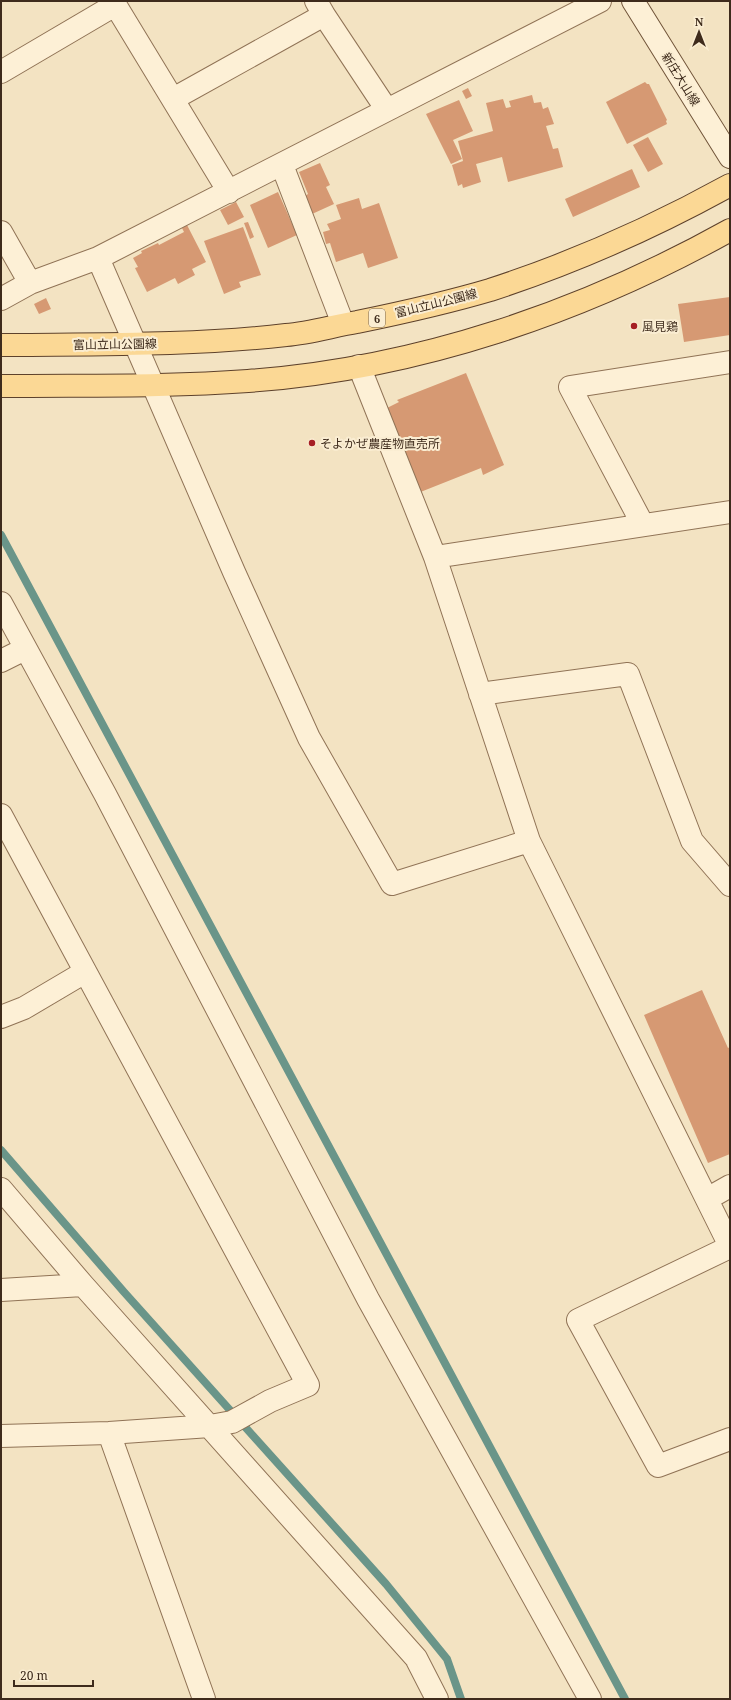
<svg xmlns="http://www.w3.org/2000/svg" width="731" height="1700" viewBox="0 0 731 1700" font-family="'Noto Serif','Noto Sans JP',serif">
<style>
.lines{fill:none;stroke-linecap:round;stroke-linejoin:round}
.stream{stroke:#6a9589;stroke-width:8}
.building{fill:#d69973}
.minor-casing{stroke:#907356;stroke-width:24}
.secondary-casing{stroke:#715439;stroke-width:24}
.primary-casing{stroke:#5d412b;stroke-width:24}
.minor{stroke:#fdf0d6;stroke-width:22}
.secondary{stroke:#fdf0d6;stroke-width:22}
.primary{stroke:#fbd895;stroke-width:22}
.poi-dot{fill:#a61f24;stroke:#faedd2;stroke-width:1.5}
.labels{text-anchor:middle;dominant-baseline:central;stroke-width:4;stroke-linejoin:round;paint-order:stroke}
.shield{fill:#faedd2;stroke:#766553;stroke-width:1}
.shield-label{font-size:11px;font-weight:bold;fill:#3e2b1c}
.street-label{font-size:12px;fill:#3e2b1c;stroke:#faedd2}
.poi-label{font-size:12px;fill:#3e2b1c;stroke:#faedd2;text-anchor:start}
</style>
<rect width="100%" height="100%" fill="#f3e3c2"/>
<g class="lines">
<path class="stream" d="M1 535 625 1699
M1 1150 124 1292 386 1584 447 1659 461 1699"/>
</g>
<path class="building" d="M645 82 647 84H649L667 120 666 121 667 124 627 144 606 102Z
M468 88 472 96 466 99 462 91Z
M532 95 534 103 541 102 543 109 548 107 554 124 546 126 553 149 558 148 563 167 508 182 502 157 476 164 481 182 463 188 462 184 458 186 452 165 463 161 458 141 493 131 486 103 503 99 506 108 511 107 509 101Z
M459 100 473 131 453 140 462 159 451 164 426 114Z
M648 137 663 164 648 172 633 145Z
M320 163 330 185 326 187 334 204 312 214 305 196 308 194 299 172Z
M632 169 640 187 573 217 565 199Z
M278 192 297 235 268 248 250 205Z
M359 198 362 209 379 203 398 258 368 268 363 253 336 262 330 243 326 244 323 232 330 230 327 224 341 219 336 205Z
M236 202 244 217 228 225 220 210Z
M248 222 254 237 250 239 244 223Z
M187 225 206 262 192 269 195 275 178 284 175 278 147 292 135 268 138 267 133 258 142 253 141 251 158 243 159 245 184 232 182 228Z
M243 227 261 275 239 282 241 287 224 294 204 241Z
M730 297V335L684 342 678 304Z
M46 298 51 309 39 314 34 304Z
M466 373 504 465 483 475 481 468 418 493 383 410 399 402 397 400Z
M702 990 728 1048 730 1047V1154L708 1163 644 1015Z"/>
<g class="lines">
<defs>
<path id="minor" d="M113 1 229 192
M324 15 387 110
M1 72 115 5
M173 99 324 15 316 1
M282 165 343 324
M1 232 30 283 98 258
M1 299 30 283
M359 366 435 557 529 841 730 1246
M643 525 570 387 730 362
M435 557 730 512
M1 603 105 794 368 1299 590 1699
M1 661 25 649
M480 694 628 674 692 841 730 885
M1 815 308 1385 270 1401 232 1422 210 1426 109 1433 1 1436
M529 841 392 884 309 738 234 572 98 258 600 1
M1 1017 24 1008 85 972
M1 1189 83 1285 416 1658 437 1699
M707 1199 730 1186
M730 1247 578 1320 658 1466 730 1439
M1 1290 83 1285
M109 1433 204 1699"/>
<path id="secondary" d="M633 1 730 157"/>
<path id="primary" d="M1 345C96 344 191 346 286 335 310 333 333 326 357 322 401 313 446 303 490 290 573 263 654 227 730 185
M1 386C83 385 166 387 248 381 417 369 583 312 730 230"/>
</defs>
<use href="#minor" class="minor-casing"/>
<use href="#secondary" class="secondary-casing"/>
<use href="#primary" class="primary-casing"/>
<use href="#minor" class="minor"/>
<use href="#secondary" class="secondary"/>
<use href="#primary" class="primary"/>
</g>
<g class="poi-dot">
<circle cx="634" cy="326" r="4"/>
<circle cx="312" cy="443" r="4"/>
</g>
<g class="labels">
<rect class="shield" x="369" y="309" width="16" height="18" rx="3"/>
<g class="shield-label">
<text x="377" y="318">6</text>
</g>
<g class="street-label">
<text transform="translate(681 79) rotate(58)">新庄大山線</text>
<text transform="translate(436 303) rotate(-14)">富山立山公園線</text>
<text transform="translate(115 344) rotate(-1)">富山立山公園線</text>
</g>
<g class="poi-label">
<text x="642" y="326">風見鶏</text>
<text x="320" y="443">そよかぜ農産物直売所</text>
</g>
</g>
<rect width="731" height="1700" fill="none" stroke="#3e2b1c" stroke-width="4"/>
<g transform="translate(699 32)" stroke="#faedd2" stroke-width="3" paint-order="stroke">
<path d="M0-3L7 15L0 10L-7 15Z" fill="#3e2b1c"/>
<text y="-6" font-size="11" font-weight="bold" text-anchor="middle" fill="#3e2b1c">N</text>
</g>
<path d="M14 1680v6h79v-6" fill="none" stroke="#3e2b1c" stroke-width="2"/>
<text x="20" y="1680" font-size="12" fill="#3e2b1c" stroke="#faedd2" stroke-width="3" paint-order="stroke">20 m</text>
</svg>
